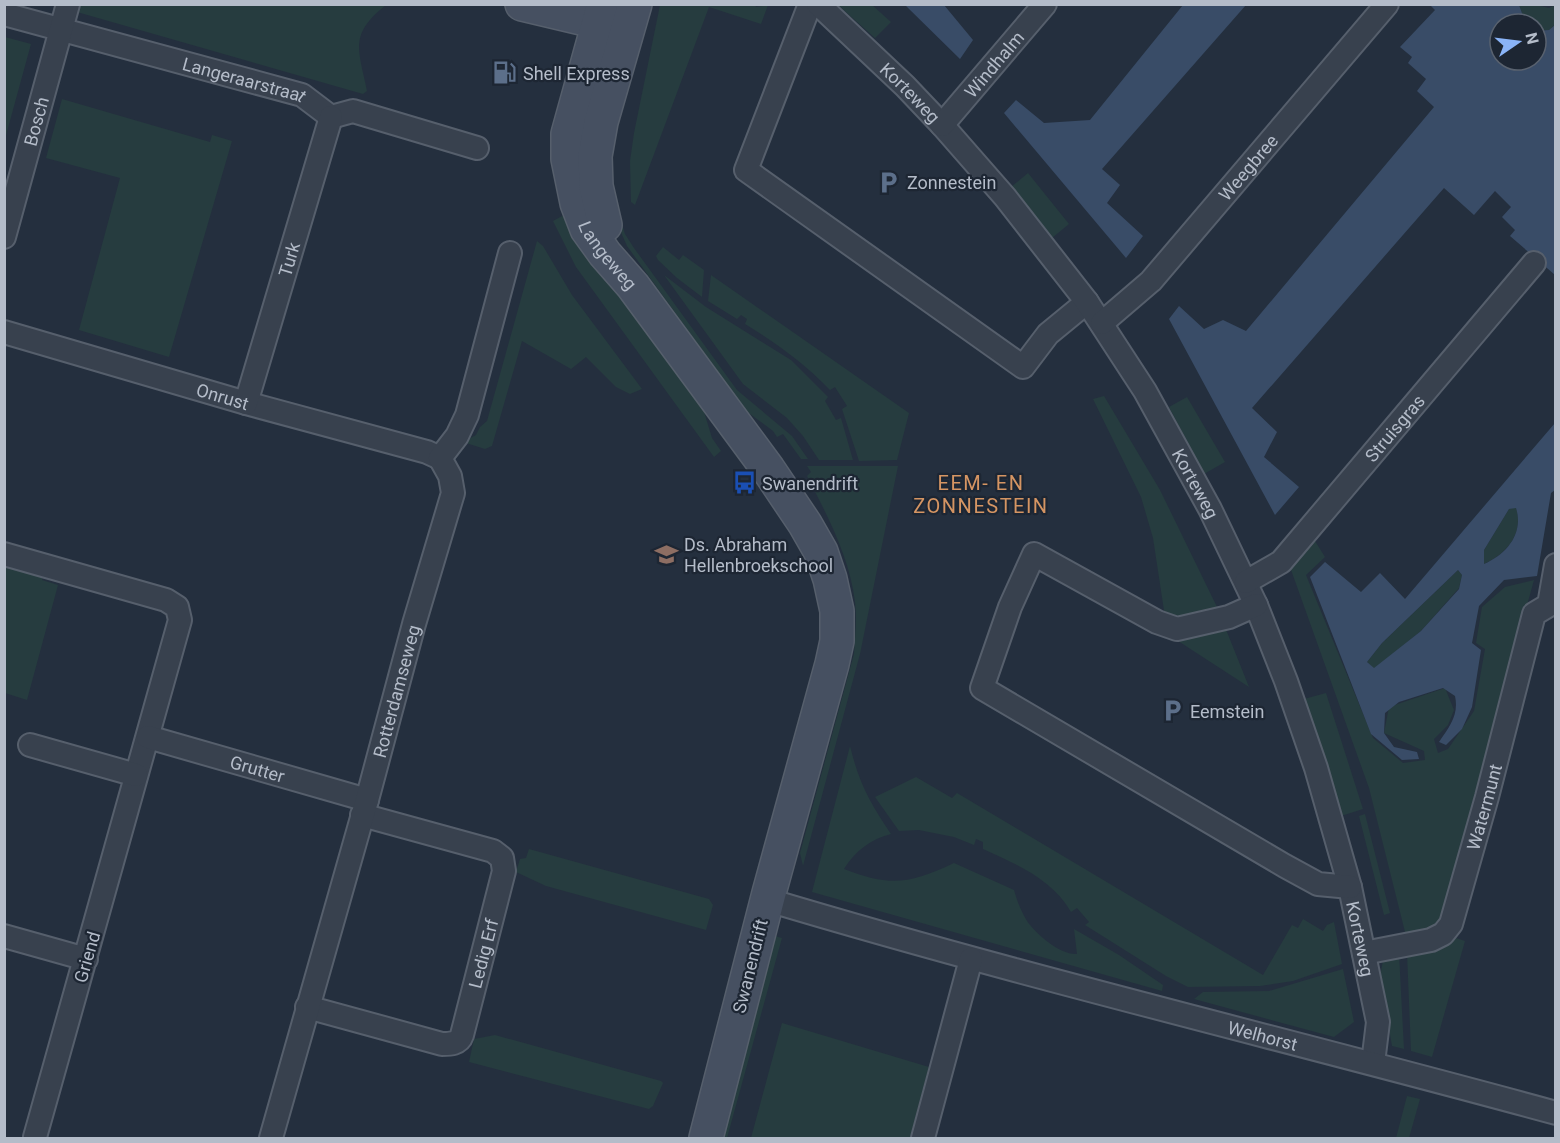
<svg xmlns="http://www.w3.org/2000/svg" width="1560" height="1143" viewBox="0 0 1560 1143" font-family="Roboto,sans-serif">
<style>
.green{fill:#263c3f}
.water{fill:#394c67;fill-rule:evenodd}
.lines{fill:none;stroke-linecap:round;stroke-linejoin:round}
.street-casing{stroke:#565f6c;stroke-width:26}
.secondary-casing{stroke:#565f6c;stroke-width:36}
.street{stroke:#38414e;stroke-width:22}
.secondary{stroke:#465061;stroke-width:33}
.labels{text-anchor:middle;dominant-baseline:central;stroke-width:4.5;stroke-linejoin:round;paint-order:stroke}
.street-label{font-size:18px;fill:#b4bcc9;stroke:#1d2633}
.poi-label{font-size:18px;fill:#b4bcc9;stroke:#1d2633;text-anchor:start}
.neighbourhood-label{font-size:20px;letter-spacing:1.5px;fill:#d59563;stroke:#1d2633}
</style>
<rect width="100%" height="100%" fill="#242f3e"/>
<path class="green" d="M77 5H386C348 35 359 50 367 91L363 94 77 12Z
M755 5 756 7 768 5 761 24 709 7 635 205 631 202 630 161 634 133 660 5Z
M838 5H872L891 22 875 38Z
M1519 5H1536L1549 8 1555 5V25L1549 30 1536 31V24H1526Z
M5 37 31 44 5 139 4 37Z
M62 99 210 142 212 135 232 141 169 357 79 330 120 178 46 158Z
M1028 173 1069 224 1052 238 1011 187Z
M608 203H615L625 234 634 248 737 390 792 436 808 459H801L783 434 777 437 773 431 746 411 627 246Z
M573 210 702 405 712 438 721 451 714 457 576 267 553 221Z
M537 241 543 246 572 295 642 389 630 394 616 387 586 357 571 369 522 341 492 446 485 449 466 443 465 441 476 435 480 427 487 421Z
M663 247 679 260 683 255 704 270 702 297 677 278 658 260 656 256Z
M664 275 706 307 791 360 828 397 825 401 836 420 841 418 853 460H819L803 436 787 418 743 384Z
M711 275 909 413 897 460 859 461 842 409 847 406 835 387 830 390C804 363 776 343 745 324L747 319 741 315 737 319 708 301Z
M1104 396 1160 490 1218 609 1176 620 1165 617 1153 538 1141 497 1093 399Z
M1187 397 1225 462 1204 474 1169 407Z
M807 466H898L860 654 803 866 800 853 854 654C855 636 857 619 855 602 850 558 827 515 807 476L811 472Z
M1516 507C1524 534 1507 553 1484 564V550L1509 509Z
M1315 541 1325 557 1306 575 1373 738 1403 763 1425 760 1424 751 1384 733 1389 707 1445 688 1454 710 1448 725 1434 739 1438 753 1448 749 1474 711 1485 649 1476 643 1482 607 1505 587 1534 580 1440 920 1429 930 1406 936 1369 788 1290 567Z
M5 557 45 567 42 580 58 585 27 700 5 693Z
M1458 570 1462 575 1459 588 1421 631 1374 669 1367 662 1382 643Z
M1225 627 1249 687 1175 639Z
M1326 693 1363 809 1341 816 1304 699Z
M850 746C859 783 870 803 891 834 871 839 855 851 844 869 891 887 909 884 954 863L1014 890C1017 901 1021 911 1027 921 1036 934 1060 955 1077 954L1074 929 1119 955 1163 985 1162 991 812 892Z
M916 777 952 798 957 793 1263 975 1292 925 1298 928 1303 919 1323 931 1327 925 1334 922 1342 964 1293 981 1260 986 1188 987 1166 976 1085 925 1089 922 1077 908 1071 912C1052 879 1016 864 983 849V842L976 839 974 845 954 837 919 830 899 831 875 797Z
M1365 814 1390 913 1384 915 1359 816Z
M529 849 709 899 713 905 706 930 546 886 516 872 520 859 526 858Z
M775 936 782 938 727 1138H720Z
M1453 937 1465 941 1432 1057 1411 1051 1407 953 1436 952Z
M1399 953 1404 1049 1392 1046 1380 977 1383 960Z
M1343 969 1354 1022 1334 1037 1194 999 1203 992 1269 991Z
M782 1023 929 1067 910 1138H751Z
M495 1035 661 1081 663 1083 653 1106 649 1109 469 1062 474 1039Z
M1407 1096 1420 1099 1409 1138H1396Z"/>
<path class="water" d="M905 5H944L973 40 960 59Z
M1183 5H1246L1102 169 1120 185 1107 203 1143 236 1126 258 1004 113 1016 100 1044 123 1090 120Z
M1430 5H1519L1526 24H1500V60H1536V31L1549 30 1555 25V275L1510 236 1515 230 1502 217 1511 207 1495 191 1474 215 1444 188 1252 408 1277 432 1264 457 1299 487 1275 515 1169 319 1179 306 1204 329 1223 320 1246 331 1434 107 1417 91 1426 79 1408 63 1412 57 1400 47 1435 10Z
M1555 423V490L1551 493 1537 576 1504 580 1479 606 1472 643 1481 650 1472 707 1462 729 1446 745 1439 742C1450 726 1459 715 1455 696L1443 688 1399 702 1385 713 1384 733 1394 747 1417 752 1419 759 1402 760 1371 734 1310 577 1325 562 1361 592 1380 573 1405 599ZM1516 508C1524 533 1507 554 1484 564V550L1509 509ZM1458 570 1462 575 1459 589 1421 631 1374 668 1367 662 1382 643Z"/>
<g class="lines">
<defs>
<g id="street">
<path d="M810 4 746 170 1023 367 1048 334 1087 302"/>
<path id="s1" d="M818 4 905 86 942 125 1005 197 1087 302 1145 391 1210 509 1256 605 1286 681 1316 768 1350 887 1378 1022 1373 1063"/>
<path id="s2" d="M4 14 302 95 331 117 353 111 477 148"/>
<path id="s3" d="M942 125 1045 4"/>
<path id="s4" d="M4 237 68 4"/>
<path id="s5" d="M1102 323 1151 281 1387 4"/>
<path id="s6" d="M4 332 246 403 427 452 440 458"/>
<path id="s7" d="M246 403 331 117"/>
<path d="M4 554 166 600 177 607 180 620 35 1137"/>
<path id="s8" d="M1246 582 1281 562 1534 263"/>
<path d="M1256 605 1229 617 1177 629 1157 622 1034 554 1010 607 982 688 1285 866 1318 884 1350 887"/>
<path id="s9" d="M148 737 367 800"/>
<path d="M30 745 136 775"/>
<path id="s10" d="M768 900C1028 978 1293 1041 1556 1113"/>
<path d="M4 936 86 959"/>
<path id="s11" d="M1364 953 1431 940 1443 934 1451 924 1487 797 1534 614 1549 605 1556 565"/>
<path id="s12" d="M307 1007 442 1044C450 1044 459 1044 462 1035L504 871 502 858 493 851 362 815"/>
<path id="s13" d="M271 1138 367 800 414 624 453 493 450 476 440 458 457 436 467 415 510 253"/>
<path d="M923 1138 971 959"/>
</g>
<g id="secondary">
<path d="M522 4 619 27"/>
<path id="s14" d="M604 4 568 134V159L577 203 587 229 605 254 633 286 768 469 805 524 821 552 830 579 837 611V641L832 664 769 893 706 1138"/>
<path d="M605 225 596 186 595 156 601 122 635 4"/>
</g>
</defs>
<use href="#street" class="street-casing"/>
<use href="#secondary" class="secondary-casing"/>
<use href="#street" class="street"/>
<use href="#secondary" class="secondary"/>
</g>
<defs>
<symbol id="fuel-bare" viewBox="-9 -9 18 18"><path d="M-5.5-6h7V0h2V4h1.3V-2.5L3-4.5l.8-.8L6-3V5H2.5V1h-1V6h-7ZM-4.2-4.7v3.2H.2V-4.7Z" fill="#5c6f8a" stroke="#1d2633" stroke-width="2.5" paint-order="stroke"/></symbol>
<symbol id="parking-bare" viewBox="-9 -9 18 18"><path d="M-3.5-5.5H1a3.5 3.5 0 0 1 0 7H-1V5.5H-3.5ZM-1-3.4V-.6H.8a1.4 1.4 0 0 0 0-2.8Z" fill="#5c6f8a" stroke="#1d2633" stroke-width="2.5" paint-order="stroke"/></symbol>
<symbol id="bus-bare" viewBox="-9 -9 18 18"><path d="M-5-6H5V4H4V6H2V4H-2V6H-4V4H-5ZM-3.5-4V0h7V-4ZM-3.5 1.2v1.5H-2V1.2ZM2 1.2v1.5H3.5V1.2Z" fill="#1a4fb4" stroke="#1d2633" stroke-width="2.5" paint-order="stroke"/></symbol>
<symbol id="school-bare" viewBox="-9 -9 18 18"><path d="M0-5L7-2L0 1L-7-2ZM-4 1L0 2.5L4 1V4Q0 6-4 4Z" fill="#8d6e63" stroke="#1d2633" stroke-width="2.5" paint-order="stroke"/></symbol>
</defs>
<g fill-rule="evenodd">
<use href="#fuel-bare" x="488" y="56" width="33" height="33"/>
<use href="#parking-bare" x="872" y="166" width="33" height="33"/>
<use href="#bus-bare" x="728" y="466" width="33" height="33"/>
<use href="#school-bare" x="650" y="538" width="33" height="33"/>
<use href="#parking-bare" x="1156" y="694" width="33" height="33"/>
</g>
<g class="labels">
<g class="street-label">
<text stroke="none"><textPath href="#s3" startOffset="80">Windhalm</textPath></text>
<text stroke="none"><textPath href="#s2" startOffset="249">Langeraarstraat</textPath></text>
<text stroke="none"><textPath href="#s1" startOffset="128">Korteweg</textPath></text>
<text stroke="none"><textPath href="#s4" startOffset="120">Bosch</textPath></text>
<text stroke="none"><textPath href="#s5" startOffset="214">Weegbree</textPath></text>
<text stroke="none"><textPath href="#s14" startOffset="266">Langeweg</textPath></text>
<text stroke="none"><textPath href="#s7" startOffset="150">Turk</textPath></text>
<text stroke="none"><textPath href="#s6" startOffset="228">Onrust</textPath></text>
<text stroke="none"><textPath href="#s8" startOffset="216">Struisgras</textPath></text>
<text stroke="none"><textPath href="#s1" startOffset="614">Korteweg</textPath></text>
<text stroke="none"><textPath href="#s13" startOffset="464">Rotterdamseweg</textPath></text>
<text stroke="none"><textPath href="#s9" startOffset="114">Grutter</textPath></text>
<text stroke="none"><textPath href="#s11" startOffset="216">Watermunt</textPath></text>
<text stroke="none"><textPath href="#s1" startOffset="1100">Korteweg</textPath></text>
<text stroke="none"><textPath href="#s12" startOffset="248">Ledig Erf</textPath></text>
<text transform="translate(87 957) rotate(-74)">Griend</text>
<text transform="translate(750 966) rotate(-76)">Swanendrift</text>
<text stroke="none"><textPath href="#s10" startOffset="513">Welhorst</textPath></text>
</g>
<g class="poi-label">
<text x="523" y="73">Shell Express</text>
<text x="907" y="182">Zonnestein</text>
<text x="762" y="483">Swanendrift</text>
<text x="684" y="544">Ds. Abraham<tspan x="684" dy="21">Hellenbroekschool</tspan></text>
<text x="1190" y="711">Eemstein</text>
</g>
<g class="neighbourhood-label">
<text x="981" y="483">EEM- EN<tspan x="981" dy="23">ZONNESTEIN</tspan></text>
</g>
</g>
<rect width="1560" height="1143" fill="none" stroke="#b4bcc9" stroke-width="12"/>
<g transform="translate(1518 42) rotate(76)"><circle r="28" fill="#1d2633" stroke="#59626f" stroke-width="1.5"/>
<path d="M0-4.5L10 22L0 15L-10 22Z" fill="#8ab4f8"/>
<text y="-9" font-size="16" font-weight="bold" text-anchor="middle" fill="#b4bcc9">N</text>
</g>
</svg>
